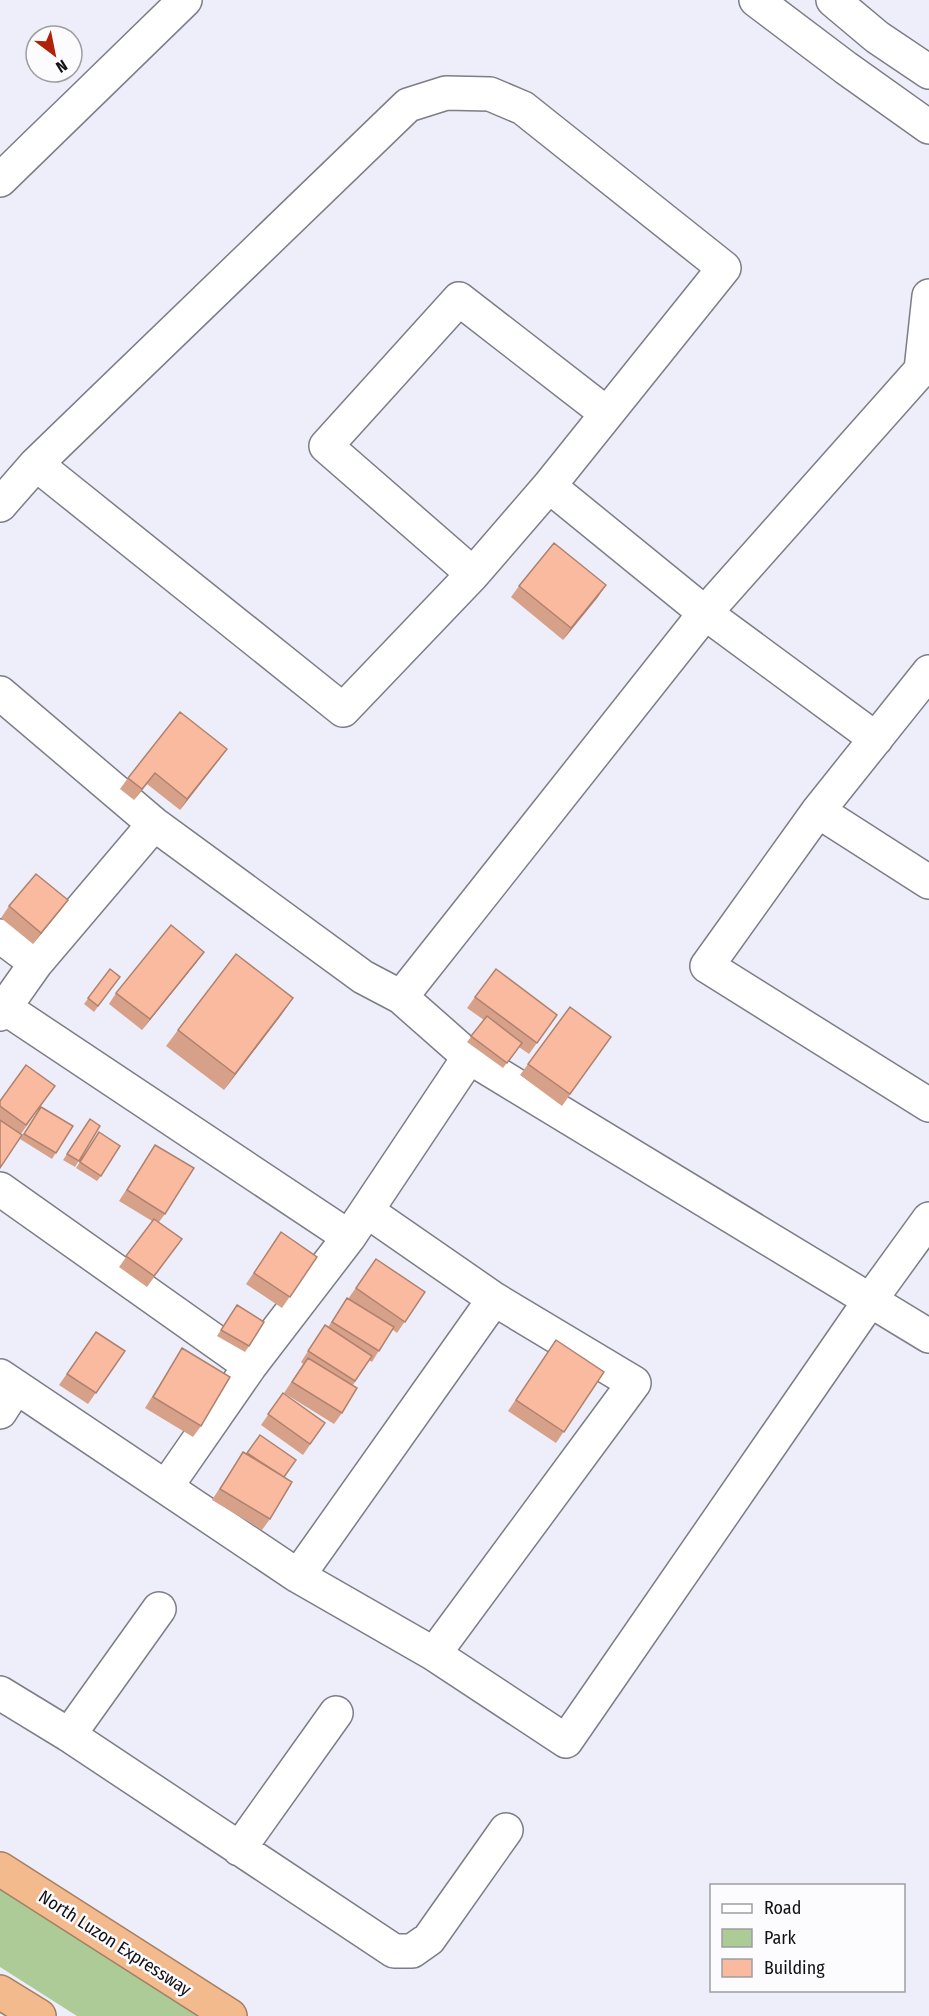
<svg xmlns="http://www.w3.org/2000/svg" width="929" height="2016" viewBox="0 0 929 2016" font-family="'Fira Sans Condensed',sans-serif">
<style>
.green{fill:#accb97}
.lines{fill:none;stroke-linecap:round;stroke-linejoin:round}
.minor-casing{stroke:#7c7d86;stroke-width:36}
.motorway-casing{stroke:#a47f63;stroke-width:36}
.minor{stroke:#fff;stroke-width:33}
.motorway{stroke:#f3ba8d;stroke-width:33}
.wall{fill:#d7a089}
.shaded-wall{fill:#af826f}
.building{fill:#faba9f;stroke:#af826f;stroke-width:1.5}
.labels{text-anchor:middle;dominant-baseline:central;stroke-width:5;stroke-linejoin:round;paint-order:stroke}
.street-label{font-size:18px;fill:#121216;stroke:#fcfcfe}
</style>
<rect width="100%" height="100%" fill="#edeef9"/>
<path class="green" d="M0 1887 204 2016H77L0 1967Z"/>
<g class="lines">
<defs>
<path id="minor" d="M756 0 846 68 929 127
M833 0 877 37 929 72
M0 180 185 0
M921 370 929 296
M549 486 705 613 876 739
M0 505 36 464 408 105 446 93 490 94 523 108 724 268 549 486 473 574 343 710 36 464
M473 574 326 446 459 299 606 413
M929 672 818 811 707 966 929 1105
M0 693 154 824 363 977 401 997 469 1057 929 1336
M818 811 929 882
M0 936 36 963
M401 997 705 613 921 370 929 363
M5 1008 349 1237
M0 1014 36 963 154 824
M0 1189 250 1366
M367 1211 494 1299 634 1383 434 1654
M0 1376 298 1576 434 1654 566 1741 871 1299 929 1219
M0 1412 16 1387
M166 1487 250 1366 349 1237 469 1057
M298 1576 494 1299
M0 1693 69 1735 394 1951H412L429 1939 506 1830
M69 1735 159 1609
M239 1849 336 1713"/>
<path id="motorway" d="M0 1869 230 2016
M0 1992 39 2016"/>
</defs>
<use href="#minor" class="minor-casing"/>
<use href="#motorway" class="motorway-casing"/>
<use href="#minor" class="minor"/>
<use href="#motorway" class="motorway"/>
</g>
<path class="wall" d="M519 586 598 597 563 640 511 597Z
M227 749 180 810 147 784 134 800 120 789 128 778Z
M68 900 33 944 1 918 9 906Z
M204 952 196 963 142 1030 109 1004 116 993Z
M110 969 120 977 94 1012 84 1004Z
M475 997 557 1015 529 1054 519 1047 503 1068 467 1042 484 1020 467 1008Z
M570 1007 611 1037 562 1106 520 1075Z
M282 1014 224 1090 166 1046 178 1030Z
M55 1086 21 1134 0 1168V1101Z
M41 1107 73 1126 52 1159 20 1139Z
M90 1119 100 1126 75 1167 63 1160Z
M95 1138 101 1176 97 1181 76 1168Z
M155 1145 165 1214 159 1222 182 1239 147 1287 119 1267 152 1221 119 1201Z
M281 1232 317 1257 282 1308 246 1284Z
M376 1259 425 1292 397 1333 392 1329 372 1362 369 1360 353 1385 342 1413 334 1424 284 1393 303 1364 301 1362 325 1325 328 1327 347 1298 348 1299Z
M237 1305 249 1346 245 1352 217 1336Z
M96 1332 125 1351 88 1404 59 1385Z
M556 1340 604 1372 556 1443 508 1411Z
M182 1348 201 1426 193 1437 145 1408Z
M283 1393 325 1423 303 1455 261 1425Z
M260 1435 284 1477 270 1519 262 1530 212 1500 243 1452 246 1454Z"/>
<path class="shaded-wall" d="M606 585 598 597 563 640 571 628Z
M227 749 219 760 180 810 187 799Z
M155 773 147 784 134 800 142 789Z
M68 900 60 911 33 944 41 933Z
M204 952 196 963 142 1030 150 1019Z
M293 998 282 1014 224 1090 235 1074Z"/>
<path class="building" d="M554 543 606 585 571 628 519 586Z
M180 712 227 749 187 799 155 773 142 789 128 778Z
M36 874 68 900 41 933 9 906Z
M171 925 204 952 150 1019 116 993Z
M236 954 293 998 235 1074 178 1030Z
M110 969 120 977 98 1006 88 998Z
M496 969 557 1015 537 1043 475 997Z
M570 1007 611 1037 570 1094 528 1064Z
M487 1016 522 1043 507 1063 471 1036Z
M26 1065 55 1086 26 1125 0 1106V1101Z
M41 1107 73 1126 56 1153 24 1134Z
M90 1119 100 1126 79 1161 67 1154Z
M0 1120 22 1135 0 1168Z
M99 1132 120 1146 101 1176 80 1162Z
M155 1145 194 1168 165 1214 127 1190Z
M154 1219 182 1239 154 1276 126 1256Z
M281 1232 317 1257 290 1297 254 1273Z
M376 1259 425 1292 405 1322 356 1288Z
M347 1298 394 1327 379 1351 332 1322Z
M237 1305 264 1322 249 1346 221 1330Z
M325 1325 372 1356 355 1381 308 1351Z
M96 1332 125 1351 96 1393 67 1374Z
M556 1340 604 1372 564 1432 516 1400Z
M182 1348 230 1377 201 1426 153 1397Z
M308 1358 357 1388 342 1413 292 1382Z
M283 1393 325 1423 310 1444 268 1414Z
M260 1435 296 1460 284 1477 247 1453Z
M243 1452 292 1482 270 1519 220 1489Z"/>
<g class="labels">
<g class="street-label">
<text transform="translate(115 1943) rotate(33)">North Luzon Expressway</text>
</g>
</g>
<rect x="710" y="1884" width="195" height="108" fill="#fcfcfe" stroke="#9e9ea1" stroke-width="1.5"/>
<rect x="722" y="1904" width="30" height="9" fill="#ffffff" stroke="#9e9ea1" stroke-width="1.5"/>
<text x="764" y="1914" font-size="18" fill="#121216">Road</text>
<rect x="722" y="1929" width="30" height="18" fill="#accb97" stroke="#9e9ea1" stroke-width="1.5"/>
<text x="764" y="1944" font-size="18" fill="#121216">Park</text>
<rect x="722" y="1959" width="30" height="18" fill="#faba9f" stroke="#9e9ea1" stroke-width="1.5"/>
<text x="764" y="1974" font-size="18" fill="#121216">Building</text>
<g transform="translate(54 54) rotate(148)"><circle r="28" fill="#fcfcfe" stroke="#9e9ea1" stroke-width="1.5"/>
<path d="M0-4.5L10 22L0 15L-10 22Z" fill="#b02207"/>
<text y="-9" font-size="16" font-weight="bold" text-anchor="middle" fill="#121216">N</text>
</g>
</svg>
